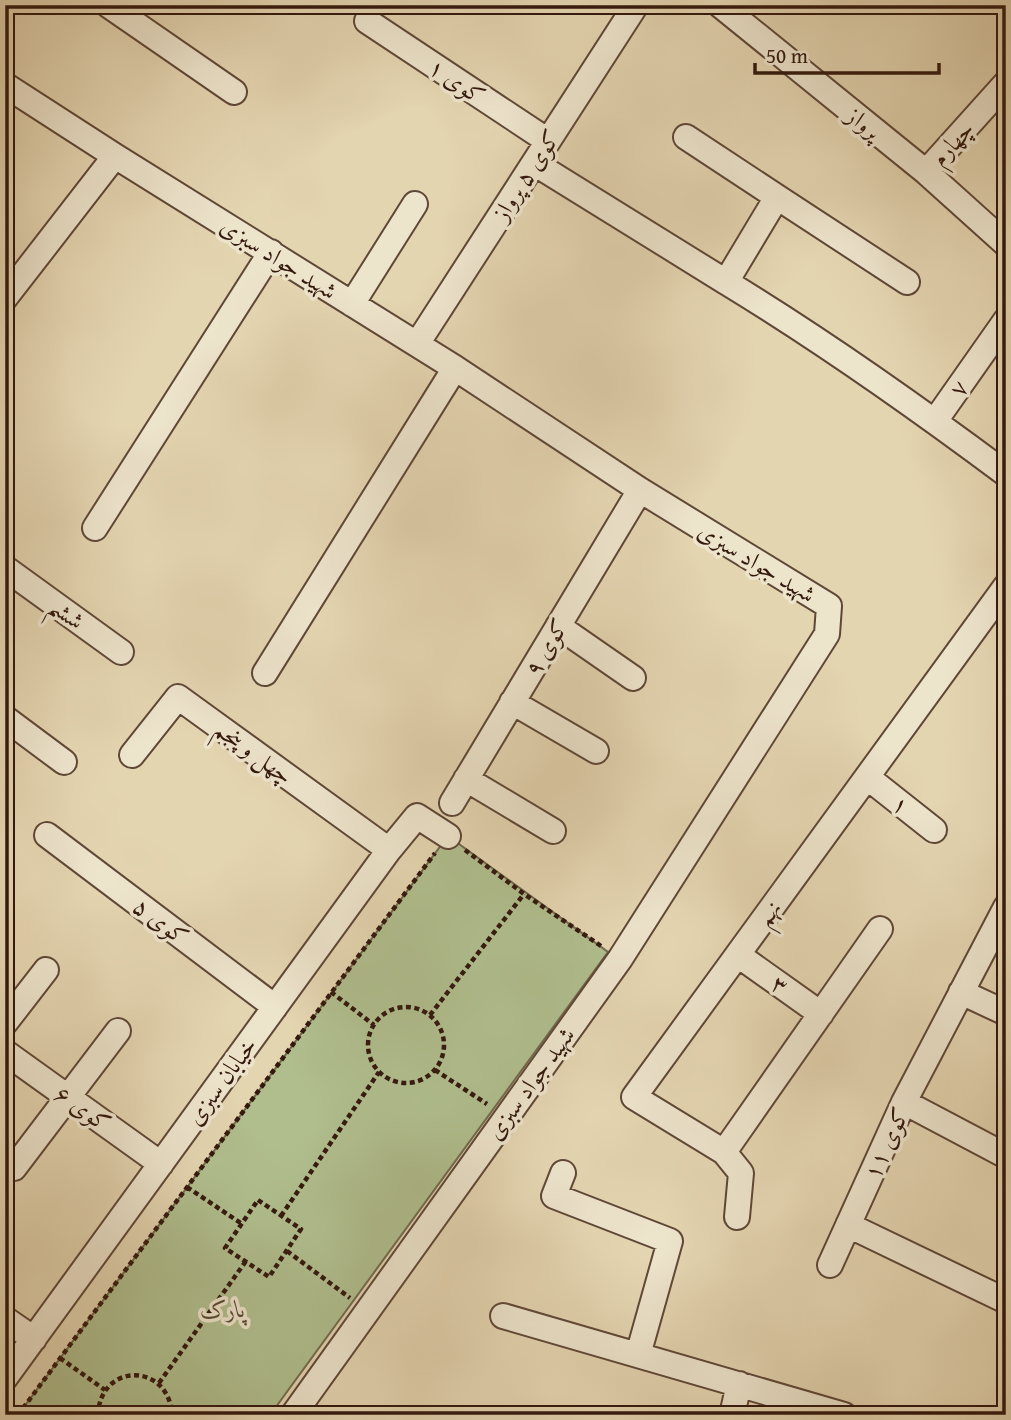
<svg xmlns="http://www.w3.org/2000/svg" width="1011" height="1420" viewBox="0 0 1011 1420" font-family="'Gentium Book Plus',Amiri,serif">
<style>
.green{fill:#b0be8e;stroke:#726b4e;stroke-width:2}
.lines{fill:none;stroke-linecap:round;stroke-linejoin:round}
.minor-casing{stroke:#5f4737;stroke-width:28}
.path{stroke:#33180e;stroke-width:4.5;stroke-dasharray:5 3.5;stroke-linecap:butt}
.minor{stroke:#ede4cc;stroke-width:24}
.labels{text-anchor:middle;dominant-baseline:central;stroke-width:7;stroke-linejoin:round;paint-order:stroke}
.street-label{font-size:24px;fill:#33180e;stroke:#ede4cc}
.park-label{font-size:24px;font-style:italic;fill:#584a34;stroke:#ede4cc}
</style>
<rect width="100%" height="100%" fill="#e4d5b1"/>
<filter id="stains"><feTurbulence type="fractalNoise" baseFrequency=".00286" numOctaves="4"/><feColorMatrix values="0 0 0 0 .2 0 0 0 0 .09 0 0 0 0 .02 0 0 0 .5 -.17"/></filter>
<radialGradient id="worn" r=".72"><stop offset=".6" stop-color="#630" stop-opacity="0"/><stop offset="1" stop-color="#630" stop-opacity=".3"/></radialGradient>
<path class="green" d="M448 836 608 952 270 1415H18Z"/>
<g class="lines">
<defs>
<path id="minor" d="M108 5 234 92
M720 5 926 172 1006 244
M367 21 548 141
M5 85 115 156 455 368 640 490 829 606 827 634 620 959 293 1415
M686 137 777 197
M534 163 726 282 777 197 907 282
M926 172 1006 83
M726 282C823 341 915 406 1006 474
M5 298 115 156
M352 304 415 204
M417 344 636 5
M935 421 1006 320
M95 528 271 252
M5 568 121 652
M558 626 633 678
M265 673 455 368
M512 702 596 751
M5 718 64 762
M132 755 178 697 389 850
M867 777 934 830
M466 779 553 831
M452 803 640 490
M47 835 275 1007
M738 955 821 1014
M961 992 1006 1013
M5 1023 46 970
M5 1052 161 1164
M904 1102 1006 1156
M724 1152 880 929
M14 1168 118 1031
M563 1173 554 1196 670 1241 638 1355
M737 1217 741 1173 724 1152 634 1097 1006 586
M848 1225 1006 1301
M830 1265 904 1102 1006 907
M503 1316 844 1415
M5 1319 34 1339
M5 1378 389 850 417 816 448 836
M732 1415 739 1384"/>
</defs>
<use href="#minor" class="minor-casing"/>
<path class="path" d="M465 850 524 894 601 946
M331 992 374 1025
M368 1045a38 38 0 1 1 76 0a38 38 0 1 1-76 0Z
M430 1015 524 894
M435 1070 487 1104
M187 1187 242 1224
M258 1200 301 1229 269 1277 225 1248Z
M281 1216 379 1072
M287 1251 350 1298
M60 1358 105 1390
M159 1383 246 1261
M18 1415 435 853
M98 1415C100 1362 169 1362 172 1415"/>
<use href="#minor" class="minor"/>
</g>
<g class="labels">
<g class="street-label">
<text transform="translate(457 81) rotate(34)">کوی ۱</text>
<text transform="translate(864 123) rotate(39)">پرواز</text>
<text transform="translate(952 143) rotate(-48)">چهارم</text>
<text transform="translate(526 175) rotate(-57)">کوی ۵ پرواز</text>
<text transform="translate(279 258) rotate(32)">شهید جواد سبزی</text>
<text transform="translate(958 388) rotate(-55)">۷</text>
<text transform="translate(757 562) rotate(31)">شهید جواد سبزی</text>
<text transform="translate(67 613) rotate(36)">ششم</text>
<text transform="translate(546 647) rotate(-59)">کوی ۹</text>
<text transform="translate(254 752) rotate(36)">چهل و پنجم</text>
<text transform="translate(901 804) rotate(38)">۱</text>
<text transform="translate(768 913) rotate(-54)">نهم</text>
<text transform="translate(161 921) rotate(37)">کوی ۵</text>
<text transform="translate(780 984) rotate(35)">۳</text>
<text transform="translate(221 1081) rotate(-54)">خیابان سبزی</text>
<text transform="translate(530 1083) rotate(-54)">شهید جواد سبزی</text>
<text transform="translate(83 1108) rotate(35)">کوی ۶</text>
<text transform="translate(886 1143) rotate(-65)">کوی ۱۱</text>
</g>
<g class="park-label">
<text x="223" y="1308">پارک</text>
</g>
</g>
<rect width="1011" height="1420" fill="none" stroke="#e4d5b1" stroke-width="28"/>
<rect x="7" y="7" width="997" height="1406" fill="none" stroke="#33180e" stroke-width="3.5"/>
<rect x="14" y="14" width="983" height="1392" fill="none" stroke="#33180e" stroke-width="2"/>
<path d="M755 63v10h184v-10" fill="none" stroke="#33180e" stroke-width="3.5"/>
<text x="766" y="63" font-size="21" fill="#33180e" stroke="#ede4cc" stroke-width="5" paint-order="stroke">50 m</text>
<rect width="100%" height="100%" filter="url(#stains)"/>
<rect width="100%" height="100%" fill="url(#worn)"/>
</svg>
